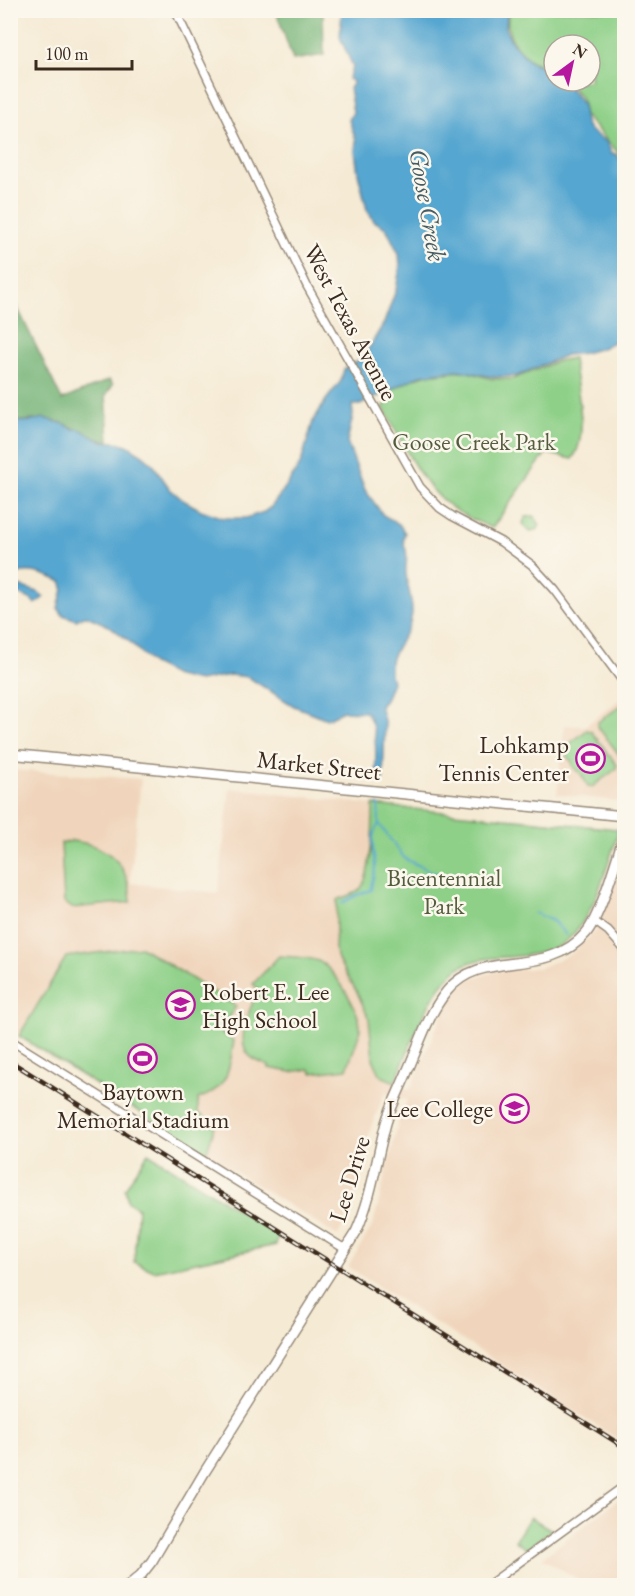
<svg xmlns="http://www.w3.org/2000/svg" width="635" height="1596" viewBox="0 0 635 1596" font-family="'EB Garamond',serif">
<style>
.built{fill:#f0d5bc}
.green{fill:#8ed088;stroke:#647d53;stroke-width:1.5}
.forest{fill:#72b274;stroke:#566e49;stroke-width:1.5}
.water{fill:#55a6d0;stroke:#486877;stroke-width:1.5}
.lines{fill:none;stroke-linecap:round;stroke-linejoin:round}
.stream{stroke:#55a6d0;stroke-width:2}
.minor-casing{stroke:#988a79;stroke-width:10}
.major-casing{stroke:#988a79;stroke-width:12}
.minor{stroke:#fff;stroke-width:7}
.major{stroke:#fff;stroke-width:9}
.rail-casing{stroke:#3b2a1e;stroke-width:4.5}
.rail{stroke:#fbf7ec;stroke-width:2;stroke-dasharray:7;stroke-linecap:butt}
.labels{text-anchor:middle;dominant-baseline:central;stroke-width:5;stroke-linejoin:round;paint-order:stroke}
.street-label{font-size:24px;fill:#3b2a1e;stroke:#fbf7ec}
.park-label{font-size:24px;fill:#545c3e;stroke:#fbf7ec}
.poi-label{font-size:24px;fill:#3b2a1e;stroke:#fbf7ec;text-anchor:end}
.water-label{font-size:26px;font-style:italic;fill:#455c65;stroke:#fbf7ec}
</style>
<rect width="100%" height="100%" fill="#fbf7ec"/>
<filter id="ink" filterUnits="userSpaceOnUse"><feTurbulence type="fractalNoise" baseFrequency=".0167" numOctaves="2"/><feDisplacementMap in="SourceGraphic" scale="12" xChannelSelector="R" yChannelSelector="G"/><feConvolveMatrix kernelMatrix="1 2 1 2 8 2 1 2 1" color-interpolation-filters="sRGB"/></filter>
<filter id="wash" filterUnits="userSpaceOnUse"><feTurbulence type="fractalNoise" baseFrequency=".008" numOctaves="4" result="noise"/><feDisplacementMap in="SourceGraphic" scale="24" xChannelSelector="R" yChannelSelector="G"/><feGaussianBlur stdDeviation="1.35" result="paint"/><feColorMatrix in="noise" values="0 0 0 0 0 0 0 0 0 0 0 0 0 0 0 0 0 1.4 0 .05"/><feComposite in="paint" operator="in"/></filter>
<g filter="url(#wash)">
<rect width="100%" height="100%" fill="#f5ead4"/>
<path class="built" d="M623 697 624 802 557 794 565 725 585 726Z
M10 770 141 779 130 883 218 893 230 788 373 805 369 867 364 884 358 891 339 962 357 992 369 1019 373 1058 381 1076 410 1090 446 1006 456 992 469 979 494 972 540 968 571 954 595 932 624 859V1443L348 1267 373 1225 400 1116 407 1100 385 1093 371 1126 353 1202 338 1236 11 1031Z
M624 1495V1585H587L542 1558Z"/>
<path class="green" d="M509 10 624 11V159L583 114C587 101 574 89 565 81H590V45H554V72C547 67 539 65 532 61 514 49 504 31 509 10Z
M573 358C576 386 590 437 572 459L546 453 492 528C478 522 463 516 451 507 417 481 403 442 383 407L389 401 383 395 410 380 425 375 465 371 492 379H513L558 361Z
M534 516 540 525 537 530H533L531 532 527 530 523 523 526 517Z
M622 705H624V761L597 726 598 722Z
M587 730 591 731 598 740V743H601L607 752V755L610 756 617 765 616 769 592 787 588 786 581 774 572 765V762L563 752 564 748Z
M373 805 617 829 618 833C606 869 590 938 548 951 536 954 521 956 508 957 491 958 469 959 455 971 427 995 410 1048 395 1082L381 1076 373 1059 369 1019 357 992 339 962 335 950 337 900C343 897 353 895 358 891 372 881 373 822 373 805Z
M73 841C110 846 129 865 131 902L72 908 64 902 61 843Z
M141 947 236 1006 221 1032 234 1041C229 1070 229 1088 198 1099V1112L215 1126 206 1154 19 1036 66 957Z
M279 956C289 957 312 957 320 962 335 970 361 1012 360 1029 359 1039 350 1058 347 1069L312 1073 310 1069 291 1072 269 1068V1066C262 1063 252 1060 248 1054 235 1037 252 1006 258 989L253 984Z
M148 1153 279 1236 276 1245 154 1271 134 1262 138 1208 128 1202 125 1189Z
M530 1517 552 1530 527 1549 515 1541Z"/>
<path class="forest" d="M276 11H323L324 55 293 60Z
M10 292 62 400 109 380 113 385 106 395 109 441C92 440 77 428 62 423 44 417 28 421 11 422Z"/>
<path class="water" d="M342 10 507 11 506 30 513 44 532 63 544 66 554 73V81H564L583 105C583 113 584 126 592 132 604 141 607 138 611 153L616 154 621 160 624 161V336L602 348 584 353 566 355 517 376 493 377 458 370 421 375 360 405H352L353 415 347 442 365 490 383 515 399 524 405 533C402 541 404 543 406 550 408 558 405 566 406 573 407 587 413 601 412 614 409 640 382 654 392 682L385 700 380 706 385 724 383 779H376C375 757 379 731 366 712L343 711 327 719 294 706 248 677 230 675 199 681 176 676 152 664 130 642 111 627 87 616H83L77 620 63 615 58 608 63 589 62 582C45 575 28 566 11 577V422L32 421 43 418 65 424 73 429H80L101 441 115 442 127 445 143 455 152 463 170 489 183 500 201 510 224 518H246L264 512 272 506 287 485 301 463 313 421 326 400 341 381 344 369 363 358 384 323 396 290 400 267 399 254 386 228 374 221 367 210 358 173 355 151 356 140 349 120 353 112 349 88 352 86 353 81 348 79 353 67 340 37Z
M12 584 38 592 44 597 35 604 32 600 20 594 11 597Z"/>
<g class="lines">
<path class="stream" d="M378 804 379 824 405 859 443 877 478 885
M342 903 357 895 371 890C371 882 375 874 375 866 374 850 368 838 379 824
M535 913 553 921 566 935"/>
</g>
</g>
<g filter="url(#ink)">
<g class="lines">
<defs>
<path id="minor" d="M175 10 307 286 420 487 440 508 452 516 501 542 532 565 555 590 624 683
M594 921 608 931 624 949
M10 1040 345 1249
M487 1586 624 1486"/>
<path id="major" d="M10 754 624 816
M128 1586 141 1575 152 1561 204 1473 356 1232C372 1197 376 1160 386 1123 391 1106 400 1089 407 1072 419 1045 428 1014 447 991 482 947 546 980 586 933 601 915 616 860 624 836"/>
</defs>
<use href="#minor" class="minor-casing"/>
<use href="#major" class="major-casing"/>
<use href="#minor" class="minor"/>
<use href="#major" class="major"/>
<defs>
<path id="rail" d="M10 1061 624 1447"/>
</defs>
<use href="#rail" class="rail-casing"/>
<use href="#rail" class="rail"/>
</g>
</g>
<defs>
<symbol id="stadium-ring" viewBox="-11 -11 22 22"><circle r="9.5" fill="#fbf7ec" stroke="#b5179e" stroke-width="1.5"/><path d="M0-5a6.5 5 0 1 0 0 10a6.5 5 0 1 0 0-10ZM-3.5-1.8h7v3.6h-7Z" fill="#b5179e"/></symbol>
<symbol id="school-ring" viewBox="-11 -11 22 22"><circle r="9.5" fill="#fbf7ec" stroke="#b5179e" stroke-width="1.5"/><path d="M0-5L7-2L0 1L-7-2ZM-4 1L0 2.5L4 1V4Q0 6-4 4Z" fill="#b5179e"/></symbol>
<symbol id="university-ring" viewBox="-11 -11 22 22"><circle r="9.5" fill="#fbf7ec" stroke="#b5179e" stroke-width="1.5"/><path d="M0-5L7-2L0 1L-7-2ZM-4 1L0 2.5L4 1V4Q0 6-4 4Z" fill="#b5179e"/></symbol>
</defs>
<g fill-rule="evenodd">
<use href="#stadium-ring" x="574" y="742" width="33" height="33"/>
<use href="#school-ring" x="164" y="988" width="33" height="33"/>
<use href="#stadium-ring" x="126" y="1042" width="33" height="33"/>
<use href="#university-ring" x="498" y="1092" width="33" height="33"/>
</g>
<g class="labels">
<g class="street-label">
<text transform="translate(351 322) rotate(62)">West Texas Avenue</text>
<text transform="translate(319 765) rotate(6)">Market Street</text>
<text transform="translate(349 1179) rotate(-73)">Lee Drive</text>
</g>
<g class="park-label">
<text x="474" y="441">Goose Creek Park</text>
<text x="444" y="877">Bicentennial<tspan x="444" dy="28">Park</tspan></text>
</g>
<g class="poi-label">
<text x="569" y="744">Lohkamp<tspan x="569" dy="28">Tennis Center</tspan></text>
<text x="202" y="991" text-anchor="start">Robert E. Lee<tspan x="202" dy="28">High School</tspan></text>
<text x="143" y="1091" text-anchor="middle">Baytown<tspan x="143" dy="28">Memorial Stadium</tspan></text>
<text x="493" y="1108">Lee College</text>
</g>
<g class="water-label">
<text transform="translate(428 205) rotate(80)">Goose Creek</text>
</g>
</g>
<rect width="635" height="1596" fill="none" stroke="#fbf7ec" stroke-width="36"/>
<g transform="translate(572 63) rotate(33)"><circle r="28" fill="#fbf7ec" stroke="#aea59a" stroke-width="1.5"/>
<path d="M0-4.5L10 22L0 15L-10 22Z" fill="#b5179e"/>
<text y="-9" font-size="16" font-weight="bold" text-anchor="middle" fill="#3b2a1e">N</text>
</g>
<path d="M36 60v9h96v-9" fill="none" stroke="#3b2a1e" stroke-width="3"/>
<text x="45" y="60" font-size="18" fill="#3b2a1e" stroke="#fbf7ec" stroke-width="4.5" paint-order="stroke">100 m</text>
</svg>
